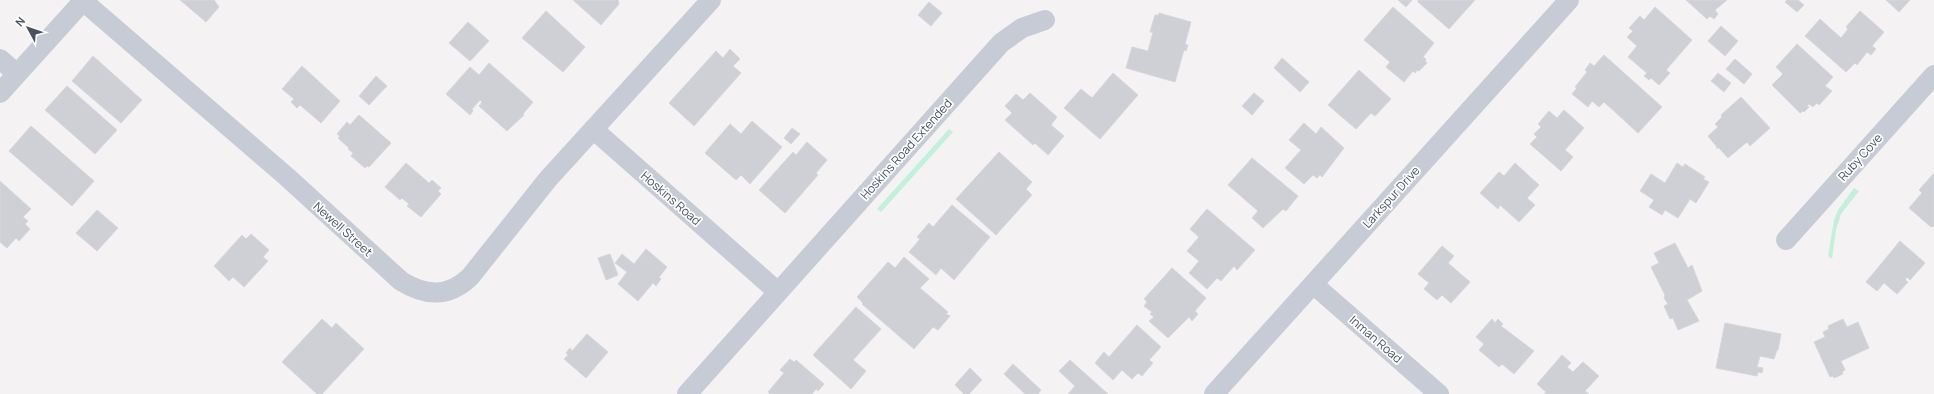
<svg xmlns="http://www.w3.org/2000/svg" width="1934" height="394" viewBox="0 0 1934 394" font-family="Manrope,sans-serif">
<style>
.green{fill:#c2f0dc}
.building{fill:#ced0d6;stroke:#d6d7dd}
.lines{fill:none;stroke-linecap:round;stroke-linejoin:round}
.street{stroke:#c6cbd6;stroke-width:20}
.labels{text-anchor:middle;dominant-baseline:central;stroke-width:3.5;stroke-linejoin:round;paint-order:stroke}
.street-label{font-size:12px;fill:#49515f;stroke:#fff}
</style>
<rect width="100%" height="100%" fill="#f4f2f2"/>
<path class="green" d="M949 129 953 132 881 212 877 209Z
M1854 188 1859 191 1841 214 1836 230 1832 259 1828 256 1834 220 1838 210Z"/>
<path class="building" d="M180 0H214L219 7 206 22Z
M573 0H618L619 4 601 25Z
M1398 0H1412L1406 7Z
M1418 0H1475L1449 29 1418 2Z
M1686 0H1727L1715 10 1718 14 1714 19 1710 16 1707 19Z
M1787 0H1798L1804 5 1797 12 1785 2Z
M1886 0H1910L1899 12Z
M929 2 942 13 931 26 918 15Z
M1393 7 1434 43 1423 57 1426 59 1425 61 1427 63 1419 71 1417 70 1415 73 1413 71 1404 82 1386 67 1390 62 1364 40Z
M1655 7 1692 40 1666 70 1670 73 1659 85 1651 78 1649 80 1644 76 1647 73 1628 57 1637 46 1627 37 1633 31 1629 28 1640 16 1644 20Z
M546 11 585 47 563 72 522 38Z
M1860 11 1884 32 1872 46 1876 49 1871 55 1867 52 1857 65 1855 63 1846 72 1805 36 1820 19 1841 38 1848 29 1846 27Z
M1159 13 1191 22 1185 44 1188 45 1186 51 1184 50 1175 82 1126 68 1132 47 1148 51 1153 32H1150L1155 15H1159Z
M468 22 489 41 470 61 449 43Z
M1721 26 1738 41 1725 56 1708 41Z
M1797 44 1833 77 1825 86 1832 91 1819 105 1817 103 1813 107 1809 104 1807 106 1809 107 1804 112 1803 111 1800 113 1772 85 1783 74 1776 67Z
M730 49 740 59 733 66 741 73 694 126 669 103 716 51 723 58Z
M1604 55 1662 107 1638 133 1604 102 1599 107 1592 101 1588 107 1572 94 1577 88 1575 87 1587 72 1585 70 1590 63 1594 66Z
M93 56 142 100 121 123 72 81Z
M1282 58 1309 82 1300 92 1274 68Z
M1735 59 1752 74 1744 84 1726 69Z
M489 63 533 102 523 114 524 115 507 131 479 106 482 102 480 100 472 109 473 111 470 115 446 94 470 67 479 75Z
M302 66 340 101 321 123 300 105 297 108 291 102 294 99 282 89Z
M1359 70 1391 99 1375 116 1371 113 1356 129 1328 105Z
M1113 73 1138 95 1100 139 1064 108 1081 89 1092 98Z
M1718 73 1731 83 1724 92 1711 81Z
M376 76 387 86 369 105 359 96Z
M67 86 117 130 95 154 45 110Z
M1030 93 1057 117 1051 125 1064 136 1048 155 1035 143 1033 145 1005 120 1012 113 1005 106 1016 94 1023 100Z
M1254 93 1264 101 1252 115 1242 106Z
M1741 97 1770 128 1750 146 1747 142 1728 158 1719 148H1716L1717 147 1708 136 1718 127 1715 124 1722 117 1721 115Z
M1564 110 1584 128 1565 150 1573 157 1561 171 1530 144 1537 137 1534 134 1541 127 1538 124 1549 111 1557 118Z
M359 115 391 143 369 167 367 166 365 168 351 156 353 153 348 149 349 148 338 138 340 136 337 134 347 122 350 125Z
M752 121 782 147 750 184 741 175 736 180 705 153 730 124 741 134Z
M1304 123 1316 134 1321 127 1344 148 1322 177 1320 175 1317 178 1313 175 1304 184 1285 168 1301 150 1289 140Z
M31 126 94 181 72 206 9 151Z
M792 128 800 134 791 144 784 138Z
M807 142 827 160 816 173 818 175 785 213 759 190 793 152 796 155Z
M999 152 1032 182 1026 189 1032 195 996 235 956 199Z
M1252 158 1298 196 1286 211 1283 209 1263 228 1252 218 1258 211 1228 185Z
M406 163 429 183 432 180 441 188 438 191 441 194 421 217 407 206 409 204 402 198 400 200 385 187Z
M1515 163 1539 185 1527 198 1535 205 1519 222 1500 205 1498 209 1480 193 1499 172 1504 176Z
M1677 163 1683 167 1685 164 1705 177 1703 179 1709 182 1696 203 1690 199 1678 218 1665 210 1662 215 1649 207 1654 200 1640 191 1651 174 1665 183Z
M1934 173V226L1931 227 1909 208 1922 193 1919 190Z
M0 181 31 209 23 217 28 221 25 224 30 229 19 241 16 238 7 248 0 242Z
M952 205 990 237 954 280 941 268 936 275 909 252 920 239 917 237 929 223 933 227Z
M1207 209 1255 250 1237 270 1234 266 1221 281 1217 278 1207 289 1189 273 1199 261 1187 251 1199 237 1190 229Z
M97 210 118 228 97 251 76 233Z
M251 234 269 250 263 257 268 261 244 287 233 277 229 281 214 266 242 235 246 239Z
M1900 241 1925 263 1910 280 1907 277 1905 280 1908 282 1897 294 1884 283 1877 291 1866 282Z
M1675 243 1688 268 1692 265 1702 291 1687 300 1699 321 1678 330 1673 318 1670 319 1664 306 1668 304 1664 298 1665 295 1651 267 1659 263 1654 253Z
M1442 246 1454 256 1448 263 1470 282 1451 303 1442 295 1437 300 1424 289 1429 283 1418 274Z
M646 249 667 267 659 277 661 279 656 286 653 283 638 301 618 284 627 272 615 263 622 254 634 264Z
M610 254 618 275 606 280 598 258Z
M904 257 929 279 920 288 948 312 946 314 950 316 938 330 933 327 914 349 862 304 863 303 857 297 888 262 895 268Z
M1172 268 1206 298 1195 311 1198 314 1192 321 1189 317 1168 338 1149 321 1154 317 1150 314 1152 312 1144 306 1147 302 1144 299Z
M856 307 881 329 853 360 866 371 851 389 813 355Z
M322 319 332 328 336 323 364 349 322 394H317L282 362Z
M1492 319 1495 323 1498 319 1503 324 1501 326 1534 351 1514 374 1502 364 1499 367 1479 350 1484 344 1476 337Z
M1843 319 1847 327 1858 322 1869 348 1841 361 1845 370 1842 372 1843 374 1834 378 1833 376 1830 377 1814 342 1825 337 1823 332 1829 329 1828 326Z
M1725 323 1781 334 1778 350H1777L1774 359 1760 356 1757 367 1763 368 1762 373 1758 372 1757 376 1716 368Z
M1137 325 1161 347 1149 360 1153 363 1142 376 1138 373 1132 379 1122 370 1113 380 1095 363 1104 352 1109 357Z
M587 334 608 352 586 378 564 359 568 355 566 353 570 348 572 351Z
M1562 355 1571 363 1567 367 1573 372 1583 362 1599 376 1585 391 1589 394H1544L1546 392 1537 384Z
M790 359 794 362 796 360 824 384 818 391 816 389 812 394H770L768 392 784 373 780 370Z
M1070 360 1108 394H1068L1075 386 1059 371Z
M1013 364 1041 390 1038 394H1025L1004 374Z
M970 368 982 380 969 394H964L955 385Z"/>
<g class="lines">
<path class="street" d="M83 1 287 177 401 281C425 296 448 298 470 277L548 179 711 0
M0 59 17 74
M0 93 84 0
M593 129 778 292
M1786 240 1934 75
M1313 284 1439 394
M687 394 1001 43 1022 28 1045 20
M1214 394 1569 0"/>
</g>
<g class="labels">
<g class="street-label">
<text transform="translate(906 149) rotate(-48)">Hoskins Road Extended</text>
<text transform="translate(1860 157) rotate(-48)">Ruby Cove</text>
<text transform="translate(1391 197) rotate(-48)">Larkspur Drive</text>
<text transform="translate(671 198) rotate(41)">Hoskins Road</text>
<text transform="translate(343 229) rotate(42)">Newell Street</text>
<text transform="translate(1376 339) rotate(41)">Inman Road</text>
</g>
</g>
<g transform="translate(28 28) rotate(310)" stroke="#ffffff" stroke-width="3" paint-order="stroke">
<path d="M0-3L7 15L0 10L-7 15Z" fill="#49515f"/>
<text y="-6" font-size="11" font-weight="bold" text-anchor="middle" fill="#49515f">N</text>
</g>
</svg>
